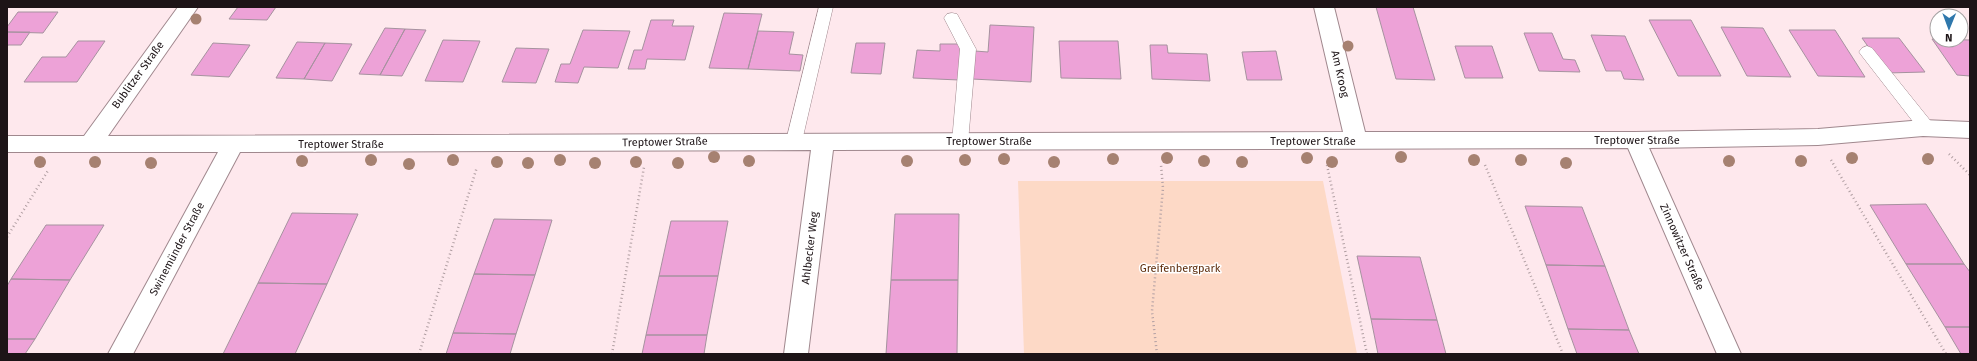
<svg xmlns="http://www.w3.org/2000/svg" width="1977" height="361" viewBox="0 0 1977 361" font-family="'Fira Sans',sans-serif">
<style>
.green{fill:#fdd9c6}
.building{fill:#eda2d7;stroke:#a6929f}
.lines{fill:none;stroke-linecap:round;stroke-linejoin:round}
.lane-casing{stroke:#a0888e;stroke-width:1}
.street-casing{stroke:#a0888e;stroke-width:2}
.path{stroke:#b19fa3;stroke-width:2.5;stroke-dasharray:1 3;stroke-linecap:butt}
.lane{fill:#fff;fill-rule:evenodd}
.street{fill:#fff;fill-rule:evenodd}
.tree{fill:#a68171}
.labels{text-anchor:middle;dominant-baseline:central;stroke-width:3;stroke-linejoin:round;paint-order:stroke}
.street-label{font-size:11px;fill:#1d1417;stroke:#fff}
.park-label{font-size:11px;fill:#5e2d0c;stroke:#fff}
</style>
<rect width="100%" height="100%" fill="#fee8ed"/>
<path class="green" d="M1018 181H1323L1357 354H1024Z"/>
<path class="building" d="M238 7H276L267 20 229 19Z
M1376 7H1413L1435 80 1396 79Z
M18 12H58L43 33 7 32V27Z
M724 13 762 14 748 69 709 68Z
M651 20H674L672 26H694L685 60 647 59 645 69H628L634 50H642Z
M1649 20H1691L1721 76H1678Z
M990 25 1034 27 1031 82 972 79 975 51 988 52Z
M1721 27 1763 28 1791 77 1747 76Z
M385 28 405 29 380 75 359 74Z
M405 29 426 30 402 76 380 75Z
M583 30 630 31 618 68 584 67 578 83 555 82 561 64H570Z
M1789 30H1835L1865 77 1818 76Z
M758 31 794 32 789 54 803 55 800 71 748 69Z
M7 32H30L21 45H8L7 47Z
M1524 33H1552L1563 59 1575 60 1580 72 1539 71Z
M1591 35 1625 36 1644 80 1624 79 1621 71H1606Z
M1862 38H1899L1925 72 1887 73Z
M1932 39 1970 40V76L1957 75Z
M443 40 480 41 463 82 425 81Z
M78 41H105L77 82H24L42 57H66Z
M1059 41H1118L1121 79 1061 78Z
M297 42 325 43 304 79 276 78Z
M213 43 250 45 229 77 191 75Z
M325 43 352 44 332 81 304 79Z
M856 43H885L881 74 851 73Z
M940 44H963L959 80 913 78 917 50 940 51Z
M1150 45H1167L1168 53 1207 54 1210 81 1152 79Z
M1455 46H1492L1503 78H1465Z
M516 48 549 49 536 83 502 82Z
M1276 51 1282 80H1247L1242 52Z
M1926 204 1964 264H1906L1870 205Z
M1525 206 1582 207 1605 266 1546 265Z
M292 213 358 214 327 284 258 283Z
M895 214H959L958 280H891Z
M494 219 552 220 535 275 474 274Z
M671 221H728L718 276H659Z
M46 225H104L70 280 11 279Z
M1357 256 1420 257 1437 320 1371 319Z
M1906 264H1964L1970 272V327H1945Z
M1546 265 1605 266 1629 330 1568 329Z
M474 274 535 275 516 334 453 333Z
M659 276H718L707 335H646Z
M11 279 70 280 35 339H7V286Z
M891 280H958L957 354H886Z
M258 283 327 284 295 354H223Z
M1371 319 1437 320 1446 354H1378Z
M1945 327H1970V354H1961Z
M1568 329 1629 330 1639 354H1577Z
M453 333 516 334 510 354H446Z
M646 335H707L704 354H642Z
M7 339H35L25 354H7Z"/>
<g class="lines">
<defs>
<path id="lane" d="M819 7H833L802 141 800 146 794 147 788 146 786 141Z
M952 13 957 14 976 49 968 142 966 147 960 148 954 147 952 142 960 49 944 18 947 14Z
M1867 46 1872 48 1933 124 1935 128 1933 132 1927 134 1921 132 1862 56 1859 52 1862 48Z"/>
<path id="street" d="M178 7H198L108 136 1343 132 1314 7H1334L1365 132H1635L1818 129 1923 120 1970 122V138L1923 136 1818 145 1649 148 1741 354H1717L1628 148 833 150 808 354H784L811 150 240 152 133 354H108L218 152H7V136H84Z"/>
</defs>
<use href="#lane" class="lane-casing"/>
<use href="#street" class="street-casing"/>
<path class="path" d="M1949 154 1970 175
M1831 160 1946 354
M1327 165 1367 354
M1485 165 1563 354
M7 237 49 169
M419 354 477 167
M612 354 644 167
M1157 354 1152 311 1163 188 1161 165"/>
<use href="#lane" class="lane"/>
<use href="#street" class="street"/>
</g>
<g class="tree">
<circle cx="196" cy="19" r="5.5"/>
<circle cx="1348" cy="46" r="5.5"/>
<circle cx="714" cy="157" r="6"/>
<circle cx="1401" cy="157" r="6"/>
<circle cx="1167" cy="158" r="6"/>
<circle cx="1307" cy="158" r="6"/>
<circle cx="1852" cy="158" r="6"/>
<circle cx="1004" cy="159" r="6"/>
<circle cx="1113" cy="159" r="6"/>
<circle cx="1928" cy="159" r="6"/>
<circle cx="371" cy="160" r="6"/>
<circle cx="453" cy="160" r="6"/>
<circle cx="560" cy="160" r="6"/>
<circle cx="965" cy="160" r="6"/>
<circle cx="1474" cy="160" r="6"/>
<circle cx="1521" cy="160" r="6"/>
<circle cx="302" cy="161" r="6"/>
<circle cx="749" cy="161" r="6"/>
<circle cx="907" cy="161" r="6"/>
<circle cx="1204" cy="161" r="6"/>
<circle cx="1729" cy="161" r="6"/>
<circle cx="1801" cy="161" r="6"/>
<circle cx="40" cy="162" r="6"/>
<circle cx="95" cy="162" r="6"/>
<circle cx="497" cy="162" r="6"/>
<circle cx="636" cy="162" r="6"/>
<circle cx="1054" cy="162" r="6"/>
<circle cx="1242" cy="162" r="6"/>
<circle cx="1332" cy="162" r="6"/>
<circle cx="151" cy="163" r="6"/>
<circle cx="528" cy="163" r="6"/>
<circle cx="595" cy="163" r="6"/>
<circle cx="678" cy="163" r="6"/>
<circle cx="1566" cy="163" r="6"/>
<circle cx="409" cy="164" r="6"/>
</g>
<g class="labels">
<g class="street-label">
<text transform="translate(1340 74) rotate(77)">Am Kroog</text>
<text transform="translate(138 75) rotate(-54)">Bublitzer Straße</text>
<text x="1637" y="140">Treptower Straße</text>
<text x="989" y="141">Treptower Straße</text>
<text x="1313" y="141">Treptower Straße</text>
<text transform="translate(665 142) rotate(-1)">Treptower Straße</text>
<text x="341" y="144">Treptower Straße</text>
<text transform="translate(1682 247) rotate(66)">Zinnowitzer Straße</text>
<text transform="translate(810 248) rotate(-83)">Ahlbecker Weg</text>
<text transform="translate(177 249) rotate(-62)">Swinemünder Straße</text>
</g>
<g class="park-label">
<text x="1180" y="268">Greifenbergpark</text>
</g>
</g>
<rect width="1977" height="361" fill="none" stroke="#1d1417" stroke-width="16"/>
<g transform="translate(1949 28) rotate(181)"><circle r="19" fill="#ffffff" stroke="#a5a1a2"/>
<path d="M0-3L7 15L0 10L-7 15Z" fill="#2f78ac"/>
<text y="-6" font-size="11" font-weight="bold" text-anchor="middle" fill="#1d1417">N</text>
</g>
</svg>
